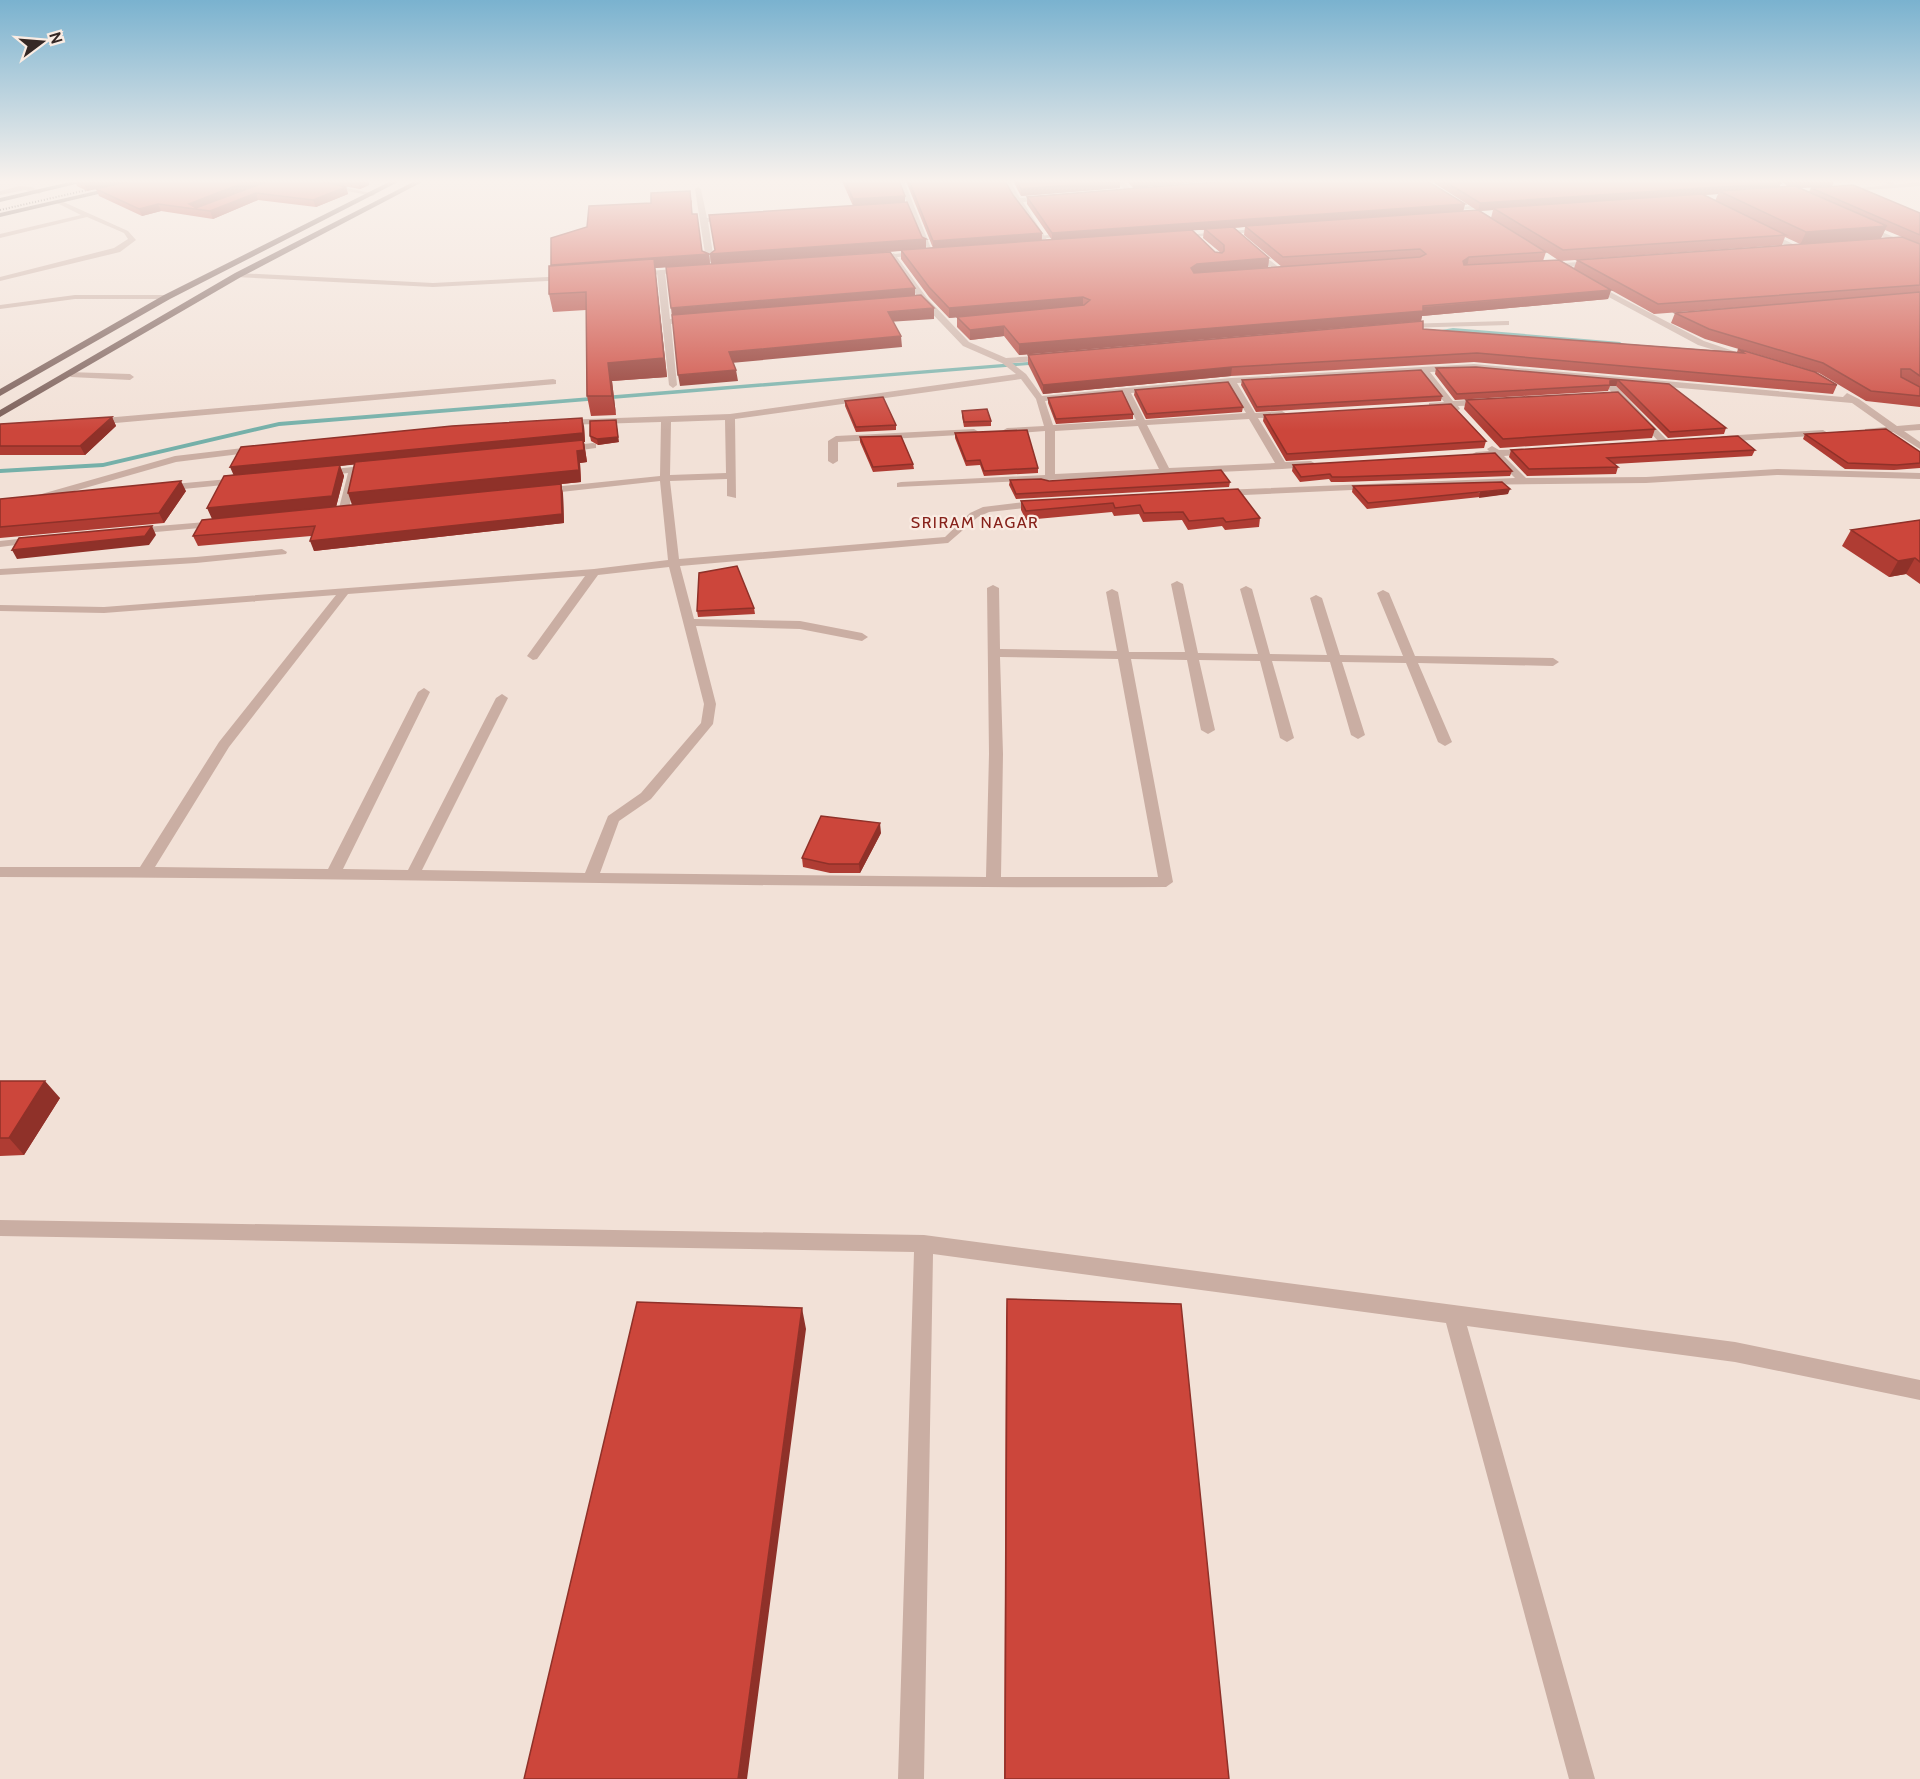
<svg xmlns="http://www.w3.org/2000/svg" width="1920" height="1779" viewBox="0 0 1920 1779" font-family="Cabin,sans-serif">
<style>
.lines{fill:none;stroke-linecap:round;stroke-linejoin:round}
.stream{fill:#75b0a9;fill-rule:evenodd}
.service{fill:#caaea3;fill-rule:evenodd}
.minor{fill:#caaea3;fill-rule:evenodd}
.tertiary{fill:#caaea3;fill-rule:evenodd}
.primary{fill:#785b55;fill-rule:evenodd}
.trunk{fill:#674e48;fill-rule:evenodd}
.rail{stroke:#352825;stroke-width:2;stroke-dasharray:1 2;stroke-linecap:butt}
.wall{fill:#af3c33;fill-rule:evenodd}
.shaded-wall{fill:#8f3129}
.building{fill:#cc463b;stroke:#8f3129;stroke-width:1.5}
.labels{text-anchor:middle;dominant-baseline:central;stroke-width:4.5;stroke-linejoin:round;paint-order:stroke}
.far-neighbourhood-label{font-size:16px;letter-spacing:1.5px;fill:#87221b;stroke:#faece3}
</style>
<rect width="100%" height="100%" fill="#f2e1d7"/>
<g class="lines">
<path class="stream" d="M1453 328 1620 342 1623 344 1620 346 1453 332 1433 334 1430 332Z
M1040 361 1042 362V364L279 426 103 467 0 473V469L103 463 279 422Z"/>
<path class="service" d="M294 181H311L376 194 373 196Z
M20 186 32 187 42 192 39 194 25 190 0 195V191Z
M59 200 128 231 136 240 120 252 0 281V277L114 248 128 239 124 233 87 217 0 238V234L81 215 57 203Z
M1253 247 1281 269 1296 271C1278 281 1263 261 1250 251Z
M75 295H167L171 297 167 299H75L0 309V305Z
M68 372 130 374 134 377 130 380 71 377 67 374Z
M0 1220 924 1235 1735 1342 1920 1380V1400L1735 1362 1467 1326 1595 1779H1569L1446 1323 933 1254 924 1779H898L914 1252 0 1236Z"/>
<path class="minor" d="M898 181H904L931 248 924 246Z
M1003 181H1010L1020 198 1048 197 1046 200 1023 202 1051 246H1045Z
M1116 181H1123L1132 190 1147 191 1128 193Z
M1883 181H1891L1896 186 1891 187Z
M698 187 701 189 707 218 731 216 734 218 708 222 714 260 710 262 706 260 695 189Z
M1865 225 1920 248V253L1863 228Z
M1765 232H1769L1803 249 1784 252V248H1790L1765 234Z
M894 253 927 298 969 342 1006 358 1050 355 1051 357 1047 360 1012 363 1026 374 1042 396 1231 378 1474 364 1843 397 1847 393 1859 399 1897 426 1920 424V430L1904 431 1920 442V449L1893 432 1865 433V429L1886 427 1852 403 1612 382 1668 441V445H1662L1601 381 1474 370 1430 372 1453 401 1486 399 1491 402 1486 405 1458 406 1460 409 1455 412 1448 407H1429V403L1444 402 1421 373 1237 383 1255 413 1282 411 1287 414 1282 417 1258 418 1285 462 1311 461 1316 464 1311 467 1282 469 897 487V483L901 482 1045 475V431L1007 434 1002 431 1007 428 1044 426 1036 399 1021 379 735 419 736 498 727 496V479L670 481 679 559 945 537 970 513 983 507 1042 500 1047 503 1042 506 989 512 978 517 948 543 680 566 694 619 800 621 862 633 868 637 862 641 800 629 696 626 716 704 713 724 651 799 619 821 600 873 986 877 989 754 987 588 993 585 999 588 1000 649 1117 651 1106 592 1112 589 1118 592 1129 652H1185L1171 584 1177 581 1183 584 1198 653 1258 654 1240 589 1246 586 1252 589 1270 654 1327 655 1310 598 1316 595 1322 598 1340 655 1403 656 1377 593 1383 590 1389 593 1415 656 1553 658 1559 662 1553 666 1418 663 1452 742 1445 746 1438 742 1406 663 1342 662 1365 735 1358 739 1351 735 1330 662 1272 661 1294 738 1287 742 1280 738 1260 661 1199 660 1215 730 1208 734 1201 730 1187 660 1131 659 1173 882 1166 887C778 889 389 877 0 877V867H140L219 742 336 595 104 613 0 611V605L104 607 594 569 668 560 660 481 543 494 538 491 543 488 660 476 661 422 564 425 561 424V420L730 414 1016 374 1002 363 963 346 921 302 890 255ZM1228 384 1246 413 1145 420 1131 393ZM1123 394 1136 420 1053 425 1045 401ZM1249 419 1275 463 1169 468 1147 425ZM725 420 726 473 670 475 671 422ZM1138 426 1159 469 1055 474V431ZM669 567 704 704 701 723 641 793 608 816 585 873 422 870 508 698 502 694 496 698 408 870 343 869 430 692 424 688 418 692 328 869 155 867 229 747 348 594 585 576 527 656 533 660 537 659 598 575ZM1000 657 1118 659 1158 877H1001L1003 754Z
M1595 261 1598 265 1547 268 1543 266 1547 264Z
M661 270 665 272 670 319 692 317 696 319 671 324 677 385 673 388 669 385 657 272Z
M1593 283 1704 341 1751 357 1747 360 1698 345 1590 287 1589 285Z
M1506 321H1509V325L1403 328 1399 326 1403 324Z
M553 379 556 380V384L93 425 88 422 93 419Z
M974 429 979 432 977 434 838 442V461L833 464 828 461V441L836 436Z
M1823 430 1828 433 1826 435 1722 442 1717 439 1722 436Z
M593 443 596 444V448L566 452 561 449 566 446Z
M260 446 265 449 263 451 176 462 29 504 0 508V502L24 499 175 456Z
M1492 446 1499 450 1533 449V453L1530 454 1504 456 1526 478 1646 477 1777 469 1920 473V479L1777 475 1646 483 1461 485 1222 496 1217 493 1222 490 1515 478 1494 457 1476 458 1471 455 1476 452 1489 451 1487 449Z
M372 465 375 466V470L358 472 348 512 339 514 338 512 348 473 324 476 319 473 324 470Z
M240 478 245 481 244 483 163 491 158 488 163 485Z
M218 521 223 524 222 526 134 534 129 531 134 528Z
M36 537 40 538V542L0 547V541Z
M282 549 287 552 286 554 196 563 0 575V569L196 557Z"/>
<path class="tertiary" d="M1920 182V186L1842 192 1839 190Z
M1492 204 1494 207 1444 211 1441 209Z
M1265 228 1267 231 1178 238 1174 236Z
M1070 233 1072 236 1022 240 1018 238Z
M920 251 923 255 873 259 869 257Z
M687 268 691 270 690 272 636 276 632 274 636 272Z
M238 273 433 283 567 276 571 278 567 280 433 287 235 277 234 275Z"/>
<path class="primary" d="M391 181H400L170 299 0 396V389L164 295Z
M415 181H424L241 277 0 417V410L235 273Z"/>
<path class="trunk" d="M74 181H89L0 202V198Z
M140 181H154L0 217V213Z"/>
<path class="rail" d="M0 210 126 181"/>
</g>
<path class="wall" d="M75 181H128L87 191 77 186Z
M269 181H368L369 185 360 189 326 183 346 187 348 194 316 207 258 200 213 219 161 211 142 216 99 196 96 189H249Z
M842 181H899L905 196V202L926 248H933L906 181H1005L1013 195 1042 233V240H1052L1027 204V197L1227 181H1219H1427L1465 204 1463 211 1491 218 1493 210 1478 211 1431 181H1779L1781 183 1779 187 1786 186V185L1781 181H1834L1832 186 1800 188 1809 192 1811 188 1920 213V407L1866 401 1819 373 1705 339 1671 323 1675 313 1772 305 1654 314 1611 290 1608 299 1422 316 1421 321 1019 355 1004 336 970 340 957 327V317L949 318 929 297 901 259V251L711 264 710 254 853 206ZM1718 194 1715 201 1703 195ZM1245 227 1244 235 1282 267H1268L1269 258 1234 228ZM1192 230H1204L1203 238 1221 253 1215 252ZM1885 230 1902 237 1881 238ZM1785 237 1800 244 1577 260 1574 268 1561 261 1782 245ZM1546 252 1558 260 1543 261Z
M1013 181H1120V188L1021 196Z
M1127 181H1209L1133 188Z
M692 200V214L702 251 709 254 710 264 655 268 667 377 612 381 616 415 591 416 587 396 586 310 553 312 549 294Z
M1423 329 1737 352 1738 349 1837 385 1833 394 1474 362 1231 376 1043 394 1028 364V355Z
M1436 368 1669 384 1726 428 1724 434 1668 438 1616 386H1610L1608 391 1455 400 1435 374Z
M1242 380 1442 396 1441 401 1256 412 1241 385Z
M1135 390 1243 407 1242 412 1146 419 1134 395Z
M1048 398 1133 414V419L1056 424 1048 403Z
M1466 400 1655 429 1652 438 1500 448 1464 409Z
M845 401 896 425V430L856 432 845 406Z
M962 411 991 421V426L964 427 962 416Z
M1264 415 1486 441 1484 448 1286 461 1263 421Z
M112 417 116 426 85 455H0V424Z
M584 426 585 442H584L587 462 580 463 581 482 514 489 561 484 563 494 564 523 314 551 311 536 198 546 193 536 295 511 212 519 224 476ZM354 464 352 505 336 507 344 476 340 466Z
M955 433 1038 468V473L984 476 980 465 966 466 955 438Z
M1805 434 1920 452V468L1894 470 1845 469 1803 439Z
M590 436 619 442 598 445 591 441Z
M860 437 913 464 914 469 873 472 860 442Z
M1511 450H1755L1752 456 1614 464 1618 467 1616 474 1527 476 1509 457Z
M1293 465 1512 471 1510 476 1343 482H1331L1329 479 1300 482 1292 471Z
M1010 480 1049 481 1230 482 1229 487 1016 499 1009 485Z
M1353 486 1508 494 1367 509 1352 492Z
M1238 489 1260 518 1259 527 1225 530 1222 526 1188 530 1182 520 1143 522 1139 514 1114 516 1112 512 1026 520 1021 510V501Z
M186 491 164 523 0 538V499Z
M1920 520V584L1906 574 1889 577 1842 546 1851 530Z
M754 608 755 614 698 617 697 611Z
M881 833 860 873H830L803 867 802 858Z
M0 1081 60 1098 24 1155 0 1156Z
M1007 1299 1229 1779H1004L1006 1320Z"/>
<path class="shaded-wall" d="M95 181H128L87 191 84 184Z
M248 181H268L196 209 189 204Z
M358 181H368L369 185 360 189Z
M1120 181V188L1021 196V189Z
M1133 181H1209L1133 188Z
M1798 181H1834L1832 186 1786 189 1788 182Z
M1781 183 1778 190 1719 191 1718 194 1495 209 1493 208V210L1478 211 1480 203Z
M346 187 348 194 316 207 313 200Z
M256 193 258 200 213 219 210 211Z
M905 196V203L853 206V199Z
M158 204 161 211 142 216 139 209Z
M1465 204 1463 212 1052 240V233Z
M1887 226 1881 238 1800 245 1806 232Z
M1042 233 1041 241 933 248V241Z
M926 239V249L711 264 710 254Z
M709 254 710 264 655 268 667 377 612 381 616 415 612 396 608 363 655 268 553 275 551 265Z
M1469 257 1467 267 1461 270 1463 261Z
M1269 258 1268 267 1190 277 1191 268 1197 264Z
M915 288V296L672 317 671 308Z
M1611 290 1608 299 1422 316 1421 321 1019 355V344Z
M1083 297V307L949 318V308Z
M934 308V319L888 322V312Z
M1004 326V336L970 340V330Z
M901 336 902 347 731 363 729 352Z
M1232 367 1231 376 1043 394V385Z
M736 370 738 381 680 386 678 375Z
M1618 380 1616 386H1610V381Z
M112 417 116 426 85 455 80 446Z
M582 418 584 426 585 442H584L587 462 580 463 581 482 352 505 348 493 577 451 583 442 340 466 344 476 336 507 212 519 207 508 234 476 230 467Z
M616 420 619 442 598 445 597 439Z
M181 481 186 491 164 523 159 513Z
M561 484 563 494 564 523 314 551 310 541Z
M1510 489 1508 494 1479 498 1480 492Z
M152 526 156 535 149 545 17 559 12 550Z
M1915 558 1906 574 1889 577 1898 561Z
M880 823 881 833 860 873 859 864Z
M45 1081 60 1098 24 1155 9 1138Z
M802 1308 806 1329 747 1779H738Z"/>
<path class="building" d="M78 181H95L84 184Z
M130 181H248L189 204 196 208 269 181H320L346 187 313 200 256 193 210 211 158 204 139 209 96 189Z
M845 181H899L905 196 853 199Z
M909 181H1005L1013 195 1042 233 933 241Z
M1017 181H1117L1021 189Z
M1227 181H1427L1465 204 1052 233 1027 197Z
M1444 181H1779L1781 183 1480 203Z
M1853 185 1920 213V235L1811 188Z
M1795 186 1887 226 1806 232 1719 191Z
M690 191 692 214H697L702 251 709 254 551 265V238L587 227 589 206 651 203V193Z
M1702 194 1786 235 1563 250 1493 208Z
M907 202 922 237 926 239 710 254 715 250 709 215Z
M1478 210 1546 252 1469 257 1463 261 1464 265 1559 260 1611 290 1423 306V311L1019 344 1004 326 970 330 957 317 1084 305 1090 300 1083 297 949 308 929 287 901 250 1192 230 1215 252 1222 253 1224 251V245L1205 229 1233 227 1269 258 1197 264 1191 268 1194 273 1420 257 1426 254 1420 249 1283 257 1245 226Z
M1902 237 1920 244V285L1658 304 1577 260Z
M890 252 915 288 671 308 666 267Z
M654 259 664 358 608 363 612 396H587L586 292 549 294V266Z
M1920 292V376L1910 369H1901V377L1920 387V396L1871 391 1823 363 1709 329 1675 313Z
M921 295 934 308 888 312 901 336 729 352 736 370 678 375 672 315Z
M1423 321V329L1744 353 1738 349 1815 372 1837 385 1477 353 1232 367 1043 385 1028 355Z
M1476 367 1669 384 1726 428 1670 432 1618 380 1610 381V385L1457 394 1436 368Z
M1421 370 1442 396 1257 407 1242 380Z
M1228 382 1243 407 1147 414 1135 390Z
M1122 391 1133 414 1056 419 1048 398Z
M1618 392 1655 429 1503 439 1466 400Z
M883 397 896 425 856 427 845 401Z
M1451 404 1486 441 1287 454 1264 415Z
M987 409 991 421 964 422 962 411Z
M112 417 80 446H0V424Z
M582 418 583 433 230 467 241 447 452 426Z
M616 420 618 437 597 439 590 436V421Z
M1886 429 1920 452V463L1897 465 1848 463 1805 434Z
M1027 430 1038 468 984 471 980 460 966 461 955 433Z
M901 436 913 464 873 467 860 437Z
M1738 436 1755 450 1607 458 1618 467 1529 469 1511 450Z
M583 440 584 450 577 451 579 470 348 493 355 462Z
M1495 453 1512 471 1344 477H1332L1330 474 1301 477 1293 465Z
M340 465 332 496 207 508 224 476Z
M1221 470 1230 482 1016 494 1010 480 1041 479 1049 481Z
M181 481 159 513 0 527V499Z
M1502 482 1510 489 1368 503 1353 486Z
M561 484 562 514 310 541 315 526 193 536 202 520Z
M1238 489 1260 518 1226 522 1223 518 1189 521 1183 512 1144 513 1140 505 1115 508 1113 503 1026 511 1021 501Z
M1920 520V562L1915 558 1898 561 1851 530Z
M152 526 145 536 12 550 19 538Z
M737 566 754 608 697 611 699 573Z
M821 816 880 823 859 864H829L802 858Z
M0 1081H45L9 1138H0Z
M1007 1299 1181 1304 1229 1779H1005Z
M637 1302 802 1308 738 1779H524Z"/>
<linearGradient id="sky" x2="0" y2="1"><stop stop-color="#7ab2cf"/><stop offset="0.42" stop-color="#f9f2ed"/><stop offset="1" stop-color="#f9f2ed" stop-opacity="0"/></linearGradient>
<rect width="1920" height="431" fill="url(#sky)"/>
<g class="labels">
<g class="far-neighbourhood-label">
<text x="975" y="522">SRIRAM NAGAR</text>
</g>
</g>
<g transform="translate(42 42) rotate(74)" stroke="#faece3" stroke-width="4.5" paint-order="stroke">
<path d="M0-4.5L10 22L0 15L-10 22Z" fill="#352825"/>
<text y="-9" font-size="16" font-weight="bold" text-anchor="middle" fill="#352825">N</text>
</g>
</svg>
